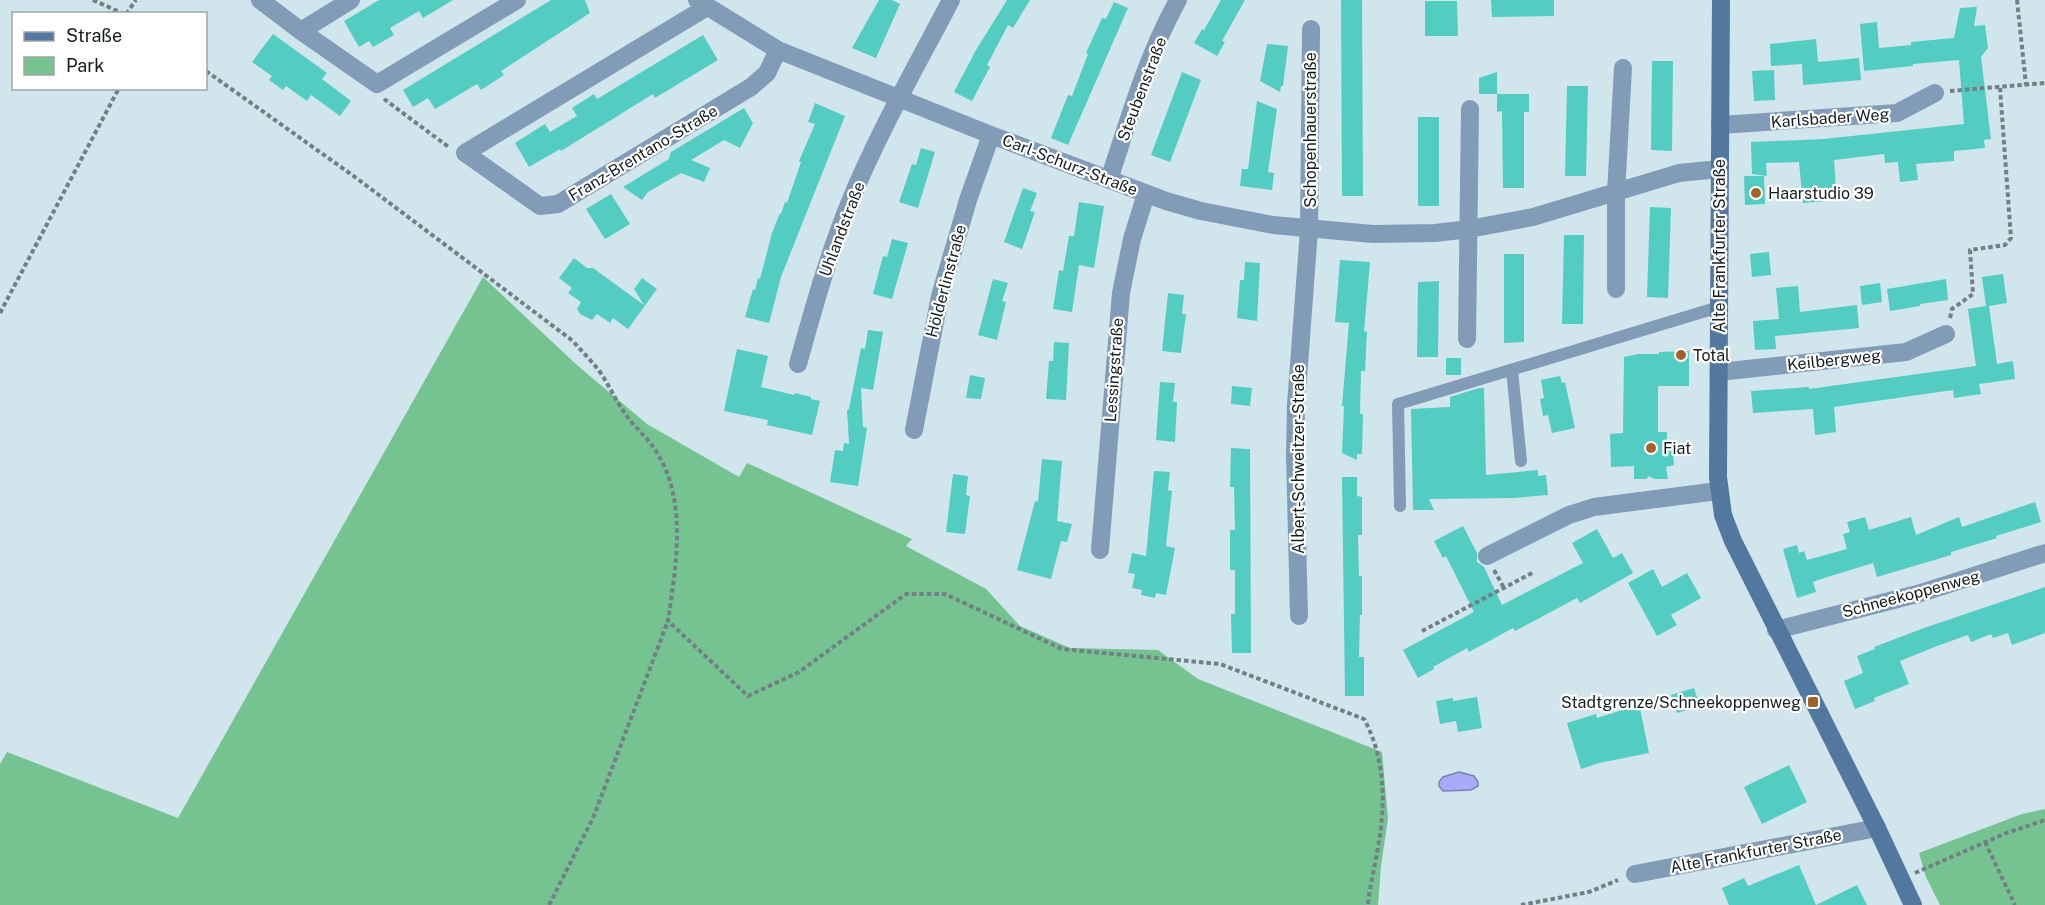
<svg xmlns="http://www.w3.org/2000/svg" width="2045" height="905" viewBox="0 0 2045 905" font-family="'Public Sans',sans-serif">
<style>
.green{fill:#75c391}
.water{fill:#a9abf8;stroke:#7d80b7;stroke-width:1.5}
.building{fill:#53cdc2}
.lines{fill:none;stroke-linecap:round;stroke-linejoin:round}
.path{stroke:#727f84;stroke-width:4;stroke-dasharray:4.5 3;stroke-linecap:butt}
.lane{stroke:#829bb6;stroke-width:12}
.street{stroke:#829bb6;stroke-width:18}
.secondary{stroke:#5378a0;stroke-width:18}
.poi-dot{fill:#a2632b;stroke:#fff;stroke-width:2}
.labels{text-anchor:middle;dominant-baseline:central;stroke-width:4.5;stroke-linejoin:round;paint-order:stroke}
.street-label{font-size:16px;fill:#151c1f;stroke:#fff}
.poi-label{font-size:16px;fill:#151c1f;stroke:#fff;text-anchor:start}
</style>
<rect width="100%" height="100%" fill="#d1e5ec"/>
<path class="green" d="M483 277 578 366 647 424 739 477 747 463 912 539 906 546 986 589 1020 626 1070 648 1158 650 1198 679 1382 752 1388 818 1381 866 1378 905H0V764L7 752 178 818Z
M2045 809V905H1940L1926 877 1919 853 2022 814Z"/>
<path class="water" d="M1459 772 1474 776 1478 782V786L1471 790 1443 791 1439 786V782L1443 777Z"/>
<path class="building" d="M379 0H453L423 18 419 11 390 28 394 35 373 47 369 41 359 47 344 21Z
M551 0H585L590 13 501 71 504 75 481 90 477 84 435 109 428 98 413 107 403 90Z
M879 0H892L900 4 876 58 852 48Z
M1007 0H1030L1013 28 1008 25 987 65 990 67 972 101 954 92 976 50Z
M1221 0H1245L1222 41 1225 42 1217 56 1194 43 1202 29 1204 30Z
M1341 0H1362L1363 196H1342Z
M1491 0H1554V16L1492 17Z
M1425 1H1457L1458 36H1425Z
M1114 2 1128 8 1068 145 1051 138 1068 95 1072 96 1088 54 1086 53 1102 18 1106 19Z
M1977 7 1974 26 1985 25 1988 48 1981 57 1991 139 1984 140 1985 148 1954 151V161L1916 164 1918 180 1900 182 1898 162 1885 163 1884 154 1834 160 1836 189 1826 190 1827 201 1803 203 1799 162 1766 163 1767 176 1752 174 1751 142 1824 139 1964 124 1959 60 1913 64V66L1864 71 1860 24 1877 22 1879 48 1911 45V42L1954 38 1960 8Z
M273 34 327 73 322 79 351 101 340 116 311 95 307 101 286 86 283 90 269 80 272 76 252 62Z
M703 35 718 60 655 98 653 94 561 151 560 149 529 167 515 143 545 124 550 132 577 116 572 108 594 94 597 99Z
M1816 39 1818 62 1859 58 1861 80 1803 85 1802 64 1771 66 1770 44Z
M1267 44 1288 46 1283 86H1281L1280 92 1260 81Z
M1652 61H1673L1672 151 1651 150Z
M1774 70 1775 100 1754 101 1752 71Z
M1182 72 1201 80 1170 162 1151 155Z
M1497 72V94H1479V78Z
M1567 86H1588L1586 176H1565Z
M1497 94H1529V112H1524V188H1503L1502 111 1497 112Z
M1257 101 1277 109 1268 172 1274 173 1272 190 1240 186 1242 169H1248Z
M815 103 845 116 781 277 769 323 745 317 753 289 755 290 758 278 760 279 772 233 780 213 781 214 785 202 787 203 801 162 799 161 815 124 808 122Z
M744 108 753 123 740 148 724 140 691 160 710 168 704 182 681 173 648 192 642 200 623 187 669 159 671 152Z
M1418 117H1439V206H1418Z
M921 148 935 152 918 208 899 202 912 164 916 165Z
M1744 176H1764L1765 204 1745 205Z
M1023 188 1037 193 1030 211 1035 212 1022 249 1004 242Z
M611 194 630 224 605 239 586 209Z
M1079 202 1104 206 1094 268 1079 265 1072 312 1053 309 1059 270 1063 271 1069 236H1074Z
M1650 207 1671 208 1668 298 1647 297Z
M1564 235H1584L1583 324H1562Z
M892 239 908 243 892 299 873 294 883 256 887 257Z
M1769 252 1771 275 1752 277 1750 254Z
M1504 254H1524V342L1504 343Z
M574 258 587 268H593L644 305 634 289 642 278 657 289 628 329 613 318 610 323 597 314 592 320 580 314 577 309 581 302 568 293 572 288 559 278Z
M1340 260 1370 262 1364 331 1367 332 1365 371H1361L1360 414H1363L1362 454H1357V460L1342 453 1344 406H1342L1349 323 1335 322Z
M1245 262 1260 263 1257 321 1237 318 1240 280H1244Z
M2003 274 2007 303 1989 306 1997 364 2013 361 2015 379 1979 384 1981 394 1954 398 1953 390 1834 407 1836 432 1815 435 1813 409 1753 413 1751 391 1809 387V389L1976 366 1968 309 1986 306 1982 277Z
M993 279 1008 283 1002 301 1006 302 997 340 978 335Z
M1946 279 1948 300 1920 304V306L1890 311 1887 289Z
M1439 281 1438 357H1417L1418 282Z
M1880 283 1882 302 1862 305 1860 286Z
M1798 286 1800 312 1857 305 1859 328 1775 336 1776 349 1755 350 1753 321 1779 319 1776 288Z
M1168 293 1184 295 1182 314H1186L1181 353 1162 351Z
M868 330 883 332 873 390 861 388 863 427 867 428 858 486 830 482 835 450 843 451 844 443 849 444 847 410 849 409 861 348 865 349Z
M1054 342 1069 343 1066 400 1046 399 1049 361H1053Z
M737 349 768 356 761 387 794 395 795 393 811 397V399L820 401 812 435 767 425 768 420 724 411Z
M1689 351V386H1658V432H1667V447H1673L1674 465 1666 467 1668 479H1654L1649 476 1646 479H1634V466L1611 467 1610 434 1623 433 1624 357 1638 354H1659V352Z
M1446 358H1461V375H1446Z
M970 375 985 378 981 399 966 398Z
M1560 376 1562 383 1565 382 1575 428 1552 433 1548 415 1543 416 1540 399 1544 398 1541 380Z
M1160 382 1175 383 1173 402H1177L1175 442 1156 440Z
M1232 386 1252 388 1250 406 1231 404Z
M1479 388H1484L1486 475 1538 470V476L1546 475 1548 495 1513 498 1429 499 1434 510H1413L1411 409 1450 407V397Z
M1231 448 1250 449 1251 653H1232L1231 614H1235V570H1230V530H1235L1234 487H1230Z
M1042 459 1062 461 1057 521 1072 524 1067 542 1061 541 1051 579 1017 570 1035 501 1038 502Z
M1154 471 1170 472 1168 490 1172 491 1166 546 1175 548 1166 595 1156 593 1155 598 1141 595 1142 590 1132 588 1135 574 1128 573 1132 553 1146 556Z
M953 474 968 476 966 495 970 496 965 534 946 532Z
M1342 477H1357V496L1362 497V535H1358L1359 576H1362V615H1360L1359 657H1364V696H1345Z
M2035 502 2041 522 1996 536 1997 538 1951 552V555L1877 577 1873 563 1821 579 1813 582 1816 592 1797 598 1783 549 1797 545 1799 553 1804 551 1807 560 1847 549 1843 534 1850 532 1847 522 1865 517 1869 530 1911 517 1916 535 1959 517 1962 527Z
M1463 526 1477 553V562L1484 567 1502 605 1583 563 1572 543 1597 529 1613 558 1622 553 1633 573 1580 603 1577 598 1515 631 1513 628 1469 652 1467 648 1433 667 1434 669 1418 678 1403 650 1474 612 1446 556 1443 558 1434 541Z
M1653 569 1662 587 1687 573 1701 598 1671 615 1677 625 1657 636 1628 583Z
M2045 587V633L2012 645 2008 633 1993 638 1991 634 1971 642 1968 635 1937 646 1900 661 1909 684 1874 698 1875 701 1855 709 1844 681 1863 673 1857 656 1875 649 1874 647 1924 628Z
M1694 688 1700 706 1677 713 1671 695Z
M1477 697 1482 728 1458 732 1456 721 1440 724 1436 701 1453 698V701Z
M1632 707 1633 710 1640 708 1649 753 1599 763 1581 769 1567 723 1596 714 1597 718Z
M1789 765 1807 802 1762 824 1744 787Z
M1799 865 1816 905 1857 885 1867 905H1729L1722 888 1744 878 1748 886Z"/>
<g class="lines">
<path class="path" d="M93 0 124 14
M2017 0 2026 85
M126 14 136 0
M206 71 355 177 573 341C582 352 592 361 600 372 609 385 615 399 624 412 633 426 647 437 656 451 688 501 676 566 668 621L748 696 799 672 906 594H945L1062 649 1220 664 1364 719C1384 755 1386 801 1379 841 1376 863 1370 883 1368 905
M1950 91 2045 83
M384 99 450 148
M0 313 119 88
M1950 318 1952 309 1973 294 1970 250 2005 245 2011 238 2000 88
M1494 570 1504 588
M1422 631 1534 572
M1985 842 2015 905
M1915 873 2004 834 2045 820
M549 905 593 818 668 621
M1521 905 1589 892 1618 880"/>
<path class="lane" d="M1512 370 1521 461
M1400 506 1398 404 1719 307"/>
<path class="street" d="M260 0 301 31
M351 0 301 31 377 84 517 0
M697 0 778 50 991 135 1166 201 1201 211 1273 225 1373 234 1435 233 1469 229 1533 217 1679 173 1719 169
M707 7 465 153 540 206 558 204 751 87 767 73 778 50
M1720 125 1897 113 1935 93
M1109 180C1129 119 1147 56 1178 0
M1616 289V193L1623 68
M1467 339 1470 109
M798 364C813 310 828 256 849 204 878 133 916 67 951 0
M1719 372 1906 352 1946 334
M914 430 940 296 968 200 991 135
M1100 550 1121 293 1132 239 1146 194
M1487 556 1569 515 1594 507 1718 491
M1299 616 1295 454 1296 405 1309 230 1311 29
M1776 630 1921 593 2045 553
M1635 874 1877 828"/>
<path class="secondary" d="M1721 0 1718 477 1723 515 1733 541 1877 828 1913 905"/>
</g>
<g class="poi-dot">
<circle cx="1756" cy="193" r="6"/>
<circle cx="1681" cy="355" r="6"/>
<circle cx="1651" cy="448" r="6"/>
<rect x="1807" y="696" width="12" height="12" rx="3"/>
</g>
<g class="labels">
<g class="street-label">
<text transform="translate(1142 89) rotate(-69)">Steubenstraße</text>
<text transform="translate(1830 118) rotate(-4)">Karlsbader Weg</text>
<text transform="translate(1310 130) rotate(-90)">Schopenhauerstraße</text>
<text transform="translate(643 153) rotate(-31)">Franz-Brentano-Straße</text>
<text transform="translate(1070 165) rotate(21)">Carl-Schurz-Straße</text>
<text transform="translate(842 229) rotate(-69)">Uhlandstraße</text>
<text transform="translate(1719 246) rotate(-90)">Alte Frankfurter Straße</text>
<text transform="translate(946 281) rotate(-75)">Hölderlinstraße</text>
<text transform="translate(1834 360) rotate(-6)">Keilbergweg</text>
<text transform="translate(1114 370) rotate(-86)">Lessingstraße</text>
<text transform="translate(1298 459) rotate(-90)">Albert-Schweitzer-Straße</text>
<text transform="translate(1911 594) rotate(-15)">Schneekoppenweg</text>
<text transform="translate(1756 851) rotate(-11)">Alte Frankfurter Straße</text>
</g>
<g class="poi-label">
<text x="1768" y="193">Haarstudio 39</text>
<text x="1693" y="355">Total</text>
<text x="1663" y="448">Fiat</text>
<text x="1801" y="702" text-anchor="end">Stadtgrenze/Schneekoppenweg</text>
</g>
</g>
<rect x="12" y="12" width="195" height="78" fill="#ffffff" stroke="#a1a4a5" stroke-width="1.5"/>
<rect x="24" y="32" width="30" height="9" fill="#5378a0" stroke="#a1a4a5" stroke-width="1.5"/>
<text x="66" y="42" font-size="18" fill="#151c1f">Straße</text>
<rect x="24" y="57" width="30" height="18" fill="#75c391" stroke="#a1a4a5" stroke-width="1.5"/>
<text x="66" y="72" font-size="18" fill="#151c1f">Park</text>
</svg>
